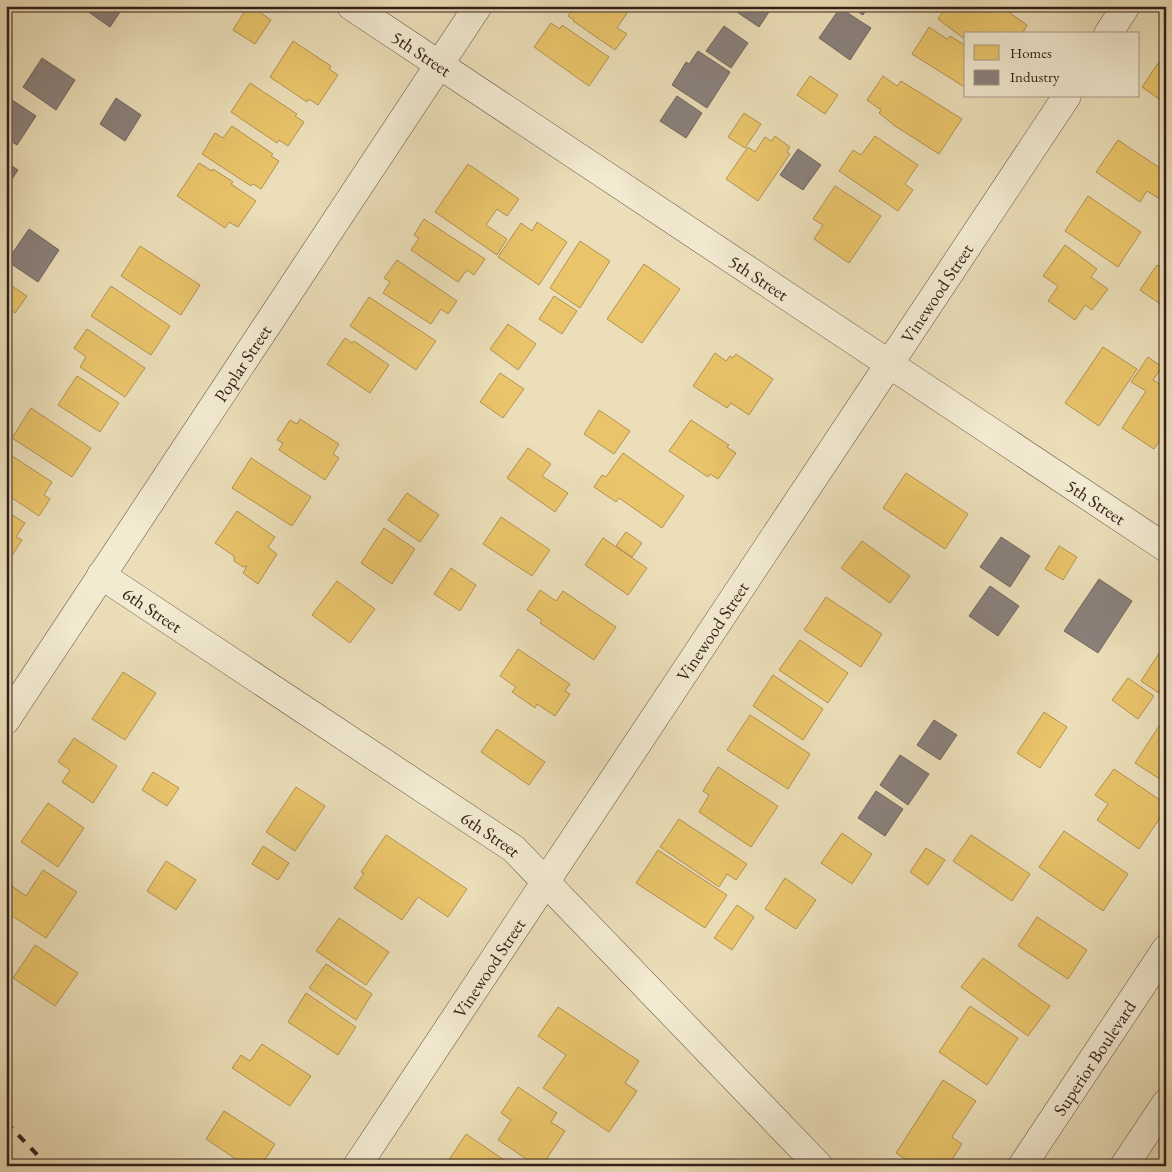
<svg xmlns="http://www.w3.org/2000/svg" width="1172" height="1172" viewBox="0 0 1172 1172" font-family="'EB Garamond',serif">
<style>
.homes{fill:#e9c46a;stroke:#b29252}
.industry{fill:#8a817c;stroke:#70645e}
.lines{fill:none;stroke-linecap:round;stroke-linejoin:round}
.minor-casing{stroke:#604f41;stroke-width:29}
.minor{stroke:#f2ead1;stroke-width:28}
.rail{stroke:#321f19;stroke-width:4;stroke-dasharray:9 9;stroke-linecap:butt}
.labels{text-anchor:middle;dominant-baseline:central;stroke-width:5;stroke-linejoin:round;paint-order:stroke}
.street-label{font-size:18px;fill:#321f19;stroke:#f2ead1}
</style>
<rect width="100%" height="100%" fill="#ebdeb8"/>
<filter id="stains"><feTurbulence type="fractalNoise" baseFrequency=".004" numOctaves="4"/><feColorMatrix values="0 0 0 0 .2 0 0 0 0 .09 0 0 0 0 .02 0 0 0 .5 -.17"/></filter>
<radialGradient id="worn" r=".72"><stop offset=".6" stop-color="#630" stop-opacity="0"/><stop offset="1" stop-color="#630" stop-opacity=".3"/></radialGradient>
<path class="homes" d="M248 6H251L271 20 255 44 233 30Z
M575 6H618L627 13 617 28 627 34 615 50 573 21 574 20 568 16Z
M947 6H1000L1027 25 1022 34H966V40L938 19Z
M551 23 560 29 562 25 609 57 589 86 534 47Z
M929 27 947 39 950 36 966 46V88L912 54Z
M293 41 331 66 329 69 338 75 318 105 309 99 307 102 270 77Z
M1159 62 1166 67V104L1142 87Z
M810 76 838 95 825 114 797 95Z
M883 76 897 86 901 81 962 119 939 154 895 126 879 113 881 110 867 100Z
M250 83 297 114 295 116 304 122 288 146 279 140 277 143 231 112Z
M744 113 761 124 745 148 728 137Z
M232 126 273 154 271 156 279 161 261 189 253 184 251 186 202 154 215 133 223 138Z
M775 136 790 147 787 152 790 154 758 201 726 179 748 147 755 152 765 137 771 141Z
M875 136 918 165 905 184 913 190 898 211 839 171 853 150 861 155Z
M1118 140 1166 172V187L1158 198 1147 191 1140 202 1096 172Z
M199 163 212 171 213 169 233 182 231 184 256 201 238 227 229 222 225 228 177 196Z
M468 164 519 199 507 216 497 209 486 225 507 239 497 255 435 212Z
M835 186 881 216 849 263 814 239 823 225 813 219Z
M1088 196 1141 232 1118 267 1065 231Z
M424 219 485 259 474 275 467 270 458 282 411 250 419 238 414 235Z
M537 222 567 242 539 285 498 257 521 223 532 231Z
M580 241 610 261 580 308 550 288Z
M1065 245 1097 269 1091 277 1108 289 1092 310 1085 305 1075 320 1048 301 1058 286 1043 276Z
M140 246 200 285 181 315 121 276Z
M397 260 457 301 448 314 441 309 431 324 383 293 390 282 384 278Z
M644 264 680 289 642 343 607 319Z
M1157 265 1166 271V308L1140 290Z
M6 282 27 296 15 313 6 307Z
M111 286 170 326 151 355 91 316Z
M554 296 577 311 562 334 539 319Z
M369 297 436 341 416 370 350 326Z
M508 324 536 344 518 370 490 349Z
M87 329 145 368 125 397 80 367 86 357 74 348Z
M345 338 352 343 354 341 389 365 370 393 327 364Z
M1103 347 1137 369 1099 426 1065 403Z
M715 353 726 361 730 356 733 358 736 354 773 379 749 415 731 403 727 408 693 386Z
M1148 357 1162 367 1153 380 1166 388V431L1154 449 1122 428 1146 391 1131 382Z
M500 373 524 389 503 418 480 402Z
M77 376 119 403 100 432 58 405Z
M31 408 91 448 72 477 12 438Z
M599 410 630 431 614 454 584 434Z
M300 419 339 444 333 454 339 458 325 480 279 450 283 443 277 440 290 420 297 424Z
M691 420 729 445 727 447 736 453 718 479 710 474 708 477 669 451Z
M528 448 551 464 542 476 568 493 555 512 507 478Z
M6 452 52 482 44 495 50 499 39 516 6 494Z
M623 453 684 496 662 528 619 498 616 502 594 487 602 475 606 477Z
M251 458 311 497 292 526 232 488Z
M906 473 968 514 945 549 883 508Z
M407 493 439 515 420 542 388 520Z
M6 511 25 523 16 537 22 540 11 557 6 553Z
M237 511 275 537 268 547 277 554 258 584 243 573 247 566 243 567 234 561V556L215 543Z
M501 517 550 550 532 576 483 544Z
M384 528 415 549 392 584 361 563Z
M626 532 642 543 632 557 616 546Z
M603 538 647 568 628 595 585 565Z
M862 541 910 576 890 603 841 568Z
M1059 546 1077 557 1063 580 1045 569Z
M451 568 476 585 460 611 434 594Z
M337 581 375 609 350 643 312 615Z
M540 590 556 601 563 591 616 627 594 660 540 623 542 620 527 610Z
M826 597 882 634 861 667 804 630Z
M800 640 848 673 828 703 779 670Z
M518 649 570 684 565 691 570 694 555 716 537 704 535 708 512 692 516 687 500 676Z
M1160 652 1166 655V683L1159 693 1141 681Z
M123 672 156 693 125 740 92 719Z
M773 675 823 709 803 740 753 706Z
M1128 678 1154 696 1138 719 1112 700Z
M1044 712 1067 727 1040 768 1017 753Z
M750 715 810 754 788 789 727 750Z
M1159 726 1166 730V783L1135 763Z
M497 729 545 762 529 785 481 752Z
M74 738 117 766 93 803 62 782 70 770 58 762Z
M718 767 778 806 751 847 699 812 709 795 703 791Z
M1114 769 1166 804V809L1139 849 1097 820 1108 804 1095 795Z
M153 772 179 788 167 806 142 790Z
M296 787 325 806 295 851 266 832Z
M48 803 84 828 58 867 21 842Z
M679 819 747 864 736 880 727 874 719 887 660 847Z
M1064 831 1128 874 1103 911 1039 867Z
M842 833 872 854 852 884 821 863Z
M386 835 467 889 448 917 418 897 402 920 354 888 364 873 361 872Z
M971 835 1030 874 1012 901 953 861Z
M263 846 289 863 278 880 252 864Z
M926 848 945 860 928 885 910 872Z
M658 850 727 895 705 928 636 883Z
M166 861 196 880 176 910 147 891Z
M43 870 77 892 46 938 6 912V882L26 896Z
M785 878 816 900 796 929 765 909Z
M737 905 754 917 732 950 714 938Z
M1037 917 1087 950 1068 979 1018 946Z
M339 918 389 952 366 985 316 951Z
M35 945 78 973 55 1006 13 978Z
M983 958 1050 1006 1028 1036 961 987Z
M326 964 372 994 356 1020 309 988Z
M306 993 356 1027 338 1055 288 1022Z
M970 1006 1018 1038 987 1085 939 1052Z
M558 1007 639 1061 625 1083 637 1091 609 1132 543 1088 566 1055 538 1036Z
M262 1044 311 1076 290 1106 232 1068 241 1055 250 1061Z
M943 1080 976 1101 952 1137 962 1144 948 1166H916L896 1153Z
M518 1087 557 1113 551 1122 565 1131 542 1166H537L498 1140 511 1120 501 1113Z
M224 1111 275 1144 261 1166H246L206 1139Z
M466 1134 513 1166H445Z"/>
<path class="industry" d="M80 6H124L110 27Z
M728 6H773L759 27Z
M849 6H868L863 15Z
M840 8 871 28 850 60 819 38Z
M724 26 748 43 731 68 706 51Z
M698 51 730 72 707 108 672 85 686 62 689 64Z
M42 58 75 80 56 110 23 87Z
M6 96 36 116 17 145 6 138Z
M677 96 702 113 686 138 660 121Z
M116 98 141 115 125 141 100 124Z
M798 149 821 165 803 190 780 175Z
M6 162 18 170 6 188Z
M29 229 59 250 38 282 7 261Z
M1001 537 1030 556 1010 587 980 567Z
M1099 579 1132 601 1098 653 1064 631Z
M990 586 1019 606 998 636 969 616Z
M934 720 957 735 940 760 917 745Z
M900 755 929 774 908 805 880 785Z
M876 791 903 809 885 836 858 818Z"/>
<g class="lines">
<defs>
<g id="minor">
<path id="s1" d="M351 6 1166 548"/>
<path d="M1108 34 1126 6"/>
<path id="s2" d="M101 575 514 849 819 1166"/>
<path id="s3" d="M6 720 478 6"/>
<path id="s4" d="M357 1166 1067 96"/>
<path id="s5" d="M1022 1166 1166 949"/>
<path d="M1124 1166 1166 1103"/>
</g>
</defs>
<use href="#minor" class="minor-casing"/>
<use href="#minor" class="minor"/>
<path class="rail" d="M6 1122 48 1166"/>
</g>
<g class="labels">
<g class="street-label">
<text stroke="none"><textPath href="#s1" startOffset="85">5th Street</textPath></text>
<text stroke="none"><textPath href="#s1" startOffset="490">5th Street</textPath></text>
<text stroke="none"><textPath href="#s4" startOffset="1048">Vinewood Street</textPath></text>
<text stroke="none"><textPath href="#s3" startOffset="428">Poplar Street</textPath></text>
<text stroke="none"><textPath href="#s1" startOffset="895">5th Street</textPath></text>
<text stroke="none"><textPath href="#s2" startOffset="62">6th Street</textPath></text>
<text stroke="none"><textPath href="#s4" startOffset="642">Vinewood Street</textPath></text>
<text stroke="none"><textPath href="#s2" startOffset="468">6th Street</textPath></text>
<text stroke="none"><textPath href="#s4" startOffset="238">Vinewood Street</textPath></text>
<text stroke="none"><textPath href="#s5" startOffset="130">Superior Boulevard</textPath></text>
</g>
</g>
<rect width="1172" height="1172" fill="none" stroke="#ebdeb8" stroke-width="25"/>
<rect x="8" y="8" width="1157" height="1157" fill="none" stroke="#321f19" stroke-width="2.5"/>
<rect x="12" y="12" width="1147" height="1147" fill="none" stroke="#321f19"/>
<rect x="964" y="32" width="175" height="65" fill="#f2ead1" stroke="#a59987"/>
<rect x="974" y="45" width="25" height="15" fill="#e9c46a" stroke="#a59987"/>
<text x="1010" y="58" font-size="15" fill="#321f19">Homes</text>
<rect x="974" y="70" width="25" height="15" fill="#8a817c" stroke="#a59987"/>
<text x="1010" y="82" font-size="15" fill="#321f19">Industry</text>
<rect width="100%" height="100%" filter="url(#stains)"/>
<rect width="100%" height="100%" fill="url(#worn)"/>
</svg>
